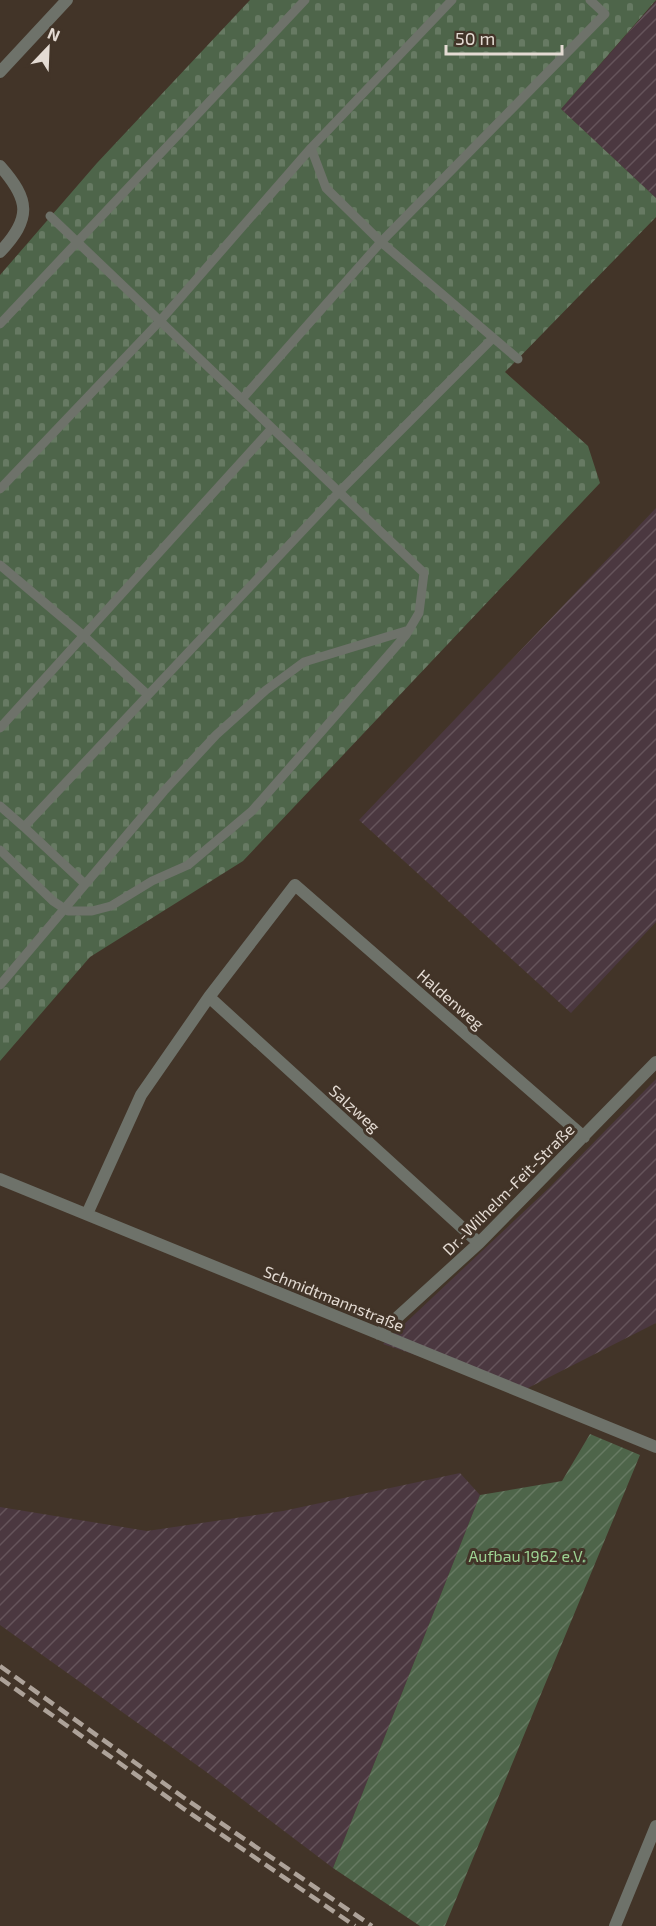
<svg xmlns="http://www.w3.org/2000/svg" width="656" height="1926" viewBox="0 0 656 1926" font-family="'Exo 2',sans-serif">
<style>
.industrial{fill:url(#industrial-furrows)}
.cemetery{fill:url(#cemetery-stones)}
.garden{fill:url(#garden-furrows)}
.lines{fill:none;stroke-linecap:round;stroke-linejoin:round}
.pedestrian{stroke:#6e726a;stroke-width:9}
.minor{stroke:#6e726a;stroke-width:12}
.rail{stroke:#ada299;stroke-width:4.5;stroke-dasharray:12 6;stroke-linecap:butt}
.labels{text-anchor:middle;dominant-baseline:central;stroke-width:6;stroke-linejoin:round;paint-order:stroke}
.street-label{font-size:16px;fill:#e4dbd3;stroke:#423428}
.park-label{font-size:16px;fill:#9dd292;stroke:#423428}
</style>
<defs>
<pattern id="industrial-furrows" width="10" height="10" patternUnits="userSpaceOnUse" patternTransform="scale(1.5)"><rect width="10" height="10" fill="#4b3840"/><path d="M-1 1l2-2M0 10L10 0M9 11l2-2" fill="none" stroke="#65545b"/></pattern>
<pattern id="cemetery-stones" width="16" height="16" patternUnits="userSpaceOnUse" patternTransform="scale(1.5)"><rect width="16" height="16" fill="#4e654a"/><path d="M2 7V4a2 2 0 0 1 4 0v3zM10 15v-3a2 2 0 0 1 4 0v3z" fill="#677a63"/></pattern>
<pattern id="garden-furrows" width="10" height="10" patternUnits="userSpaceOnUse" patternTransform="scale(1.5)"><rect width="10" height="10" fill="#4e654a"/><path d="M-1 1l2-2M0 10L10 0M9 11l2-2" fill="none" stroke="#677a63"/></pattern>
</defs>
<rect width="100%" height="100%" fill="#423428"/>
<path class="industrial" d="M656 1V198L561 109Z
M656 508V922L571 1013 359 820Z
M656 1079V1323L522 1391 383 1344 549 1188Z
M460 1473 480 1495 333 1868 205 1771 0 1625V1507L147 1531 283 1511Z"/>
<path class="cemetery" d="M250 0H656L561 109 656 198V217L505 372 588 446 600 483 243 861 90 957 0 1061V275L97 163Z"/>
<path class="garden" d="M590 1434 640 1455 445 1926H420L333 1868 480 1495 562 1481Z"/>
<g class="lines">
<path class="pedestrian" d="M452 0 311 148 326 188 381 242 605 14 590 0
M0 324 305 0
M242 399 381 242 518 359
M0 489 160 321 50 216
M0 565 84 636 148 695
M0 728 272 428
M0 806 24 827
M0 850 53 901 68 911H92L111 906 152 881 188 865 252 811 406 635 419 613 424 573 160 321 311 148
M85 884 24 827 339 492 493 338
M0 985 164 791 216 735 266 690 304 662 409 630"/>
<path class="minor" d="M0 72 67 0
M0 166C30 200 32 218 0 252
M209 997 479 1243
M0 1179 656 1447
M87 1214 141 1095 209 997 295 885 584 1137
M379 1334 479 1243 656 1062
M615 1926 656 1826"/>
<path class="rail" d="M0 1666 190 1802 372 1926
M0 1678 184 1809 355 1926"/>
</g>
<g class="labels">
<g class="street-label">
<text transform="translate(451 999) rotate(41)">Haldenweg</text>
<text transform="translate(355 1108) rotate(42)">Salzweg</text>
<text transform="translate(508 1189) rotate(-45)">Dr.-Wilhelm-Feit-Straße</text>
<text transform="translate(334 1298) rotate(22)">Schmidtmannstraße</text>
</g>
<g class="park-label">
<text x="527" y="1555">Aufbau 1962 e.V.</text>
</g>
</g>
<g transform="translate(48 48) rotate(23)" stroke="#423428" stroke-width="4.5" paint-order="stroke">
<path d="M0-4.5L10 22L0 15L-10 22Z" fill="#e4dbd3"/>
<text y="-9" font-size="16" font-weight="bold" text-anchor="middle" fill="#e4dbd3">N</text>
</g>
<path d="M446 45v9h116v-9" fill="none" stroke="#e4dbd3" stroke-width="3"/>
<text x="455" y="45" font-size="18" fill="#e4dbd3" stroke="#423428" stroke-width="4.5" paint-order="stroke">50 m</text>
</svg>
